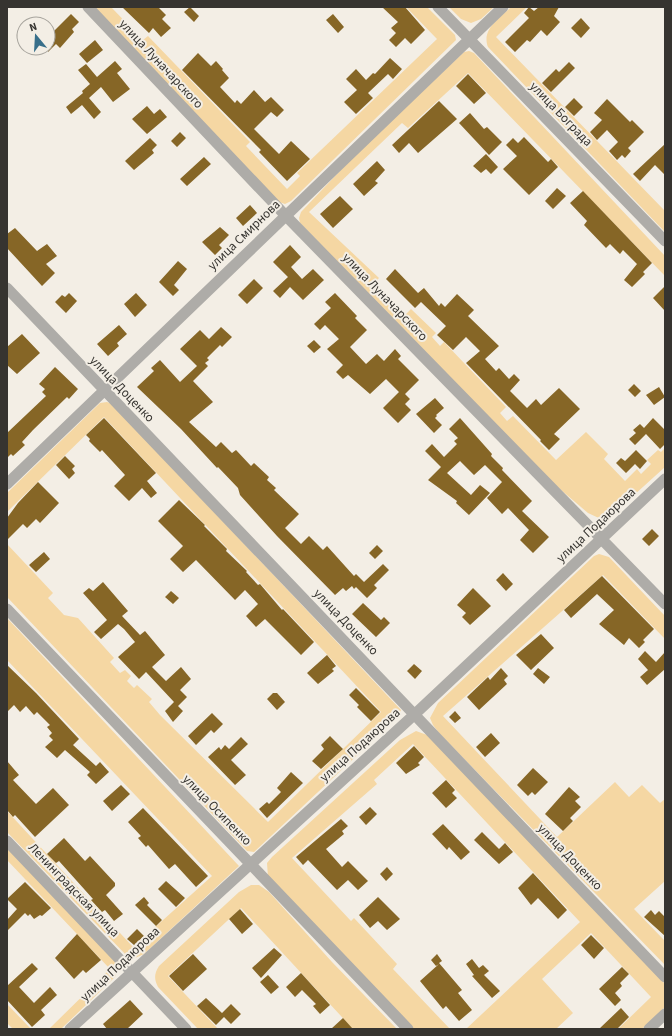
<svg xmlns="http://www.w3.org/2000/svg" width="672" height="1036" viewBox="0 0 672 1036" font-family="'Source Sans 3',sans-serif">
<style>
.green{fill:#f5d7a3}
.building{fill:#866626}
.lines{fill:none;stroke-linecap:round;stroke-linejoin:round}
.minor{stroke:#aeaca8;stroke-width:11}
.labels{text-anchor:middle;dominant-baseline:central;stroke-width:4;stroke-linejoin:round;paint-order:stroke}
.street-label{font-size:13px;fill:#363430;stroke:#f3eee5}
</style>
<rect width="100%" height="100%" fill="#f3eee5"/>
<path class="green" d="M94 7H111L143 40 148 36 250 142 246 146 287 189 300 176 297 173 437 39 406 7H427L455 35 456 40 291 201 285 204 279 202Z
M449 7H494L481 19 471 23 461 19Z
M511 7H527L496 37 665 211V232L488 47C481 29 500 18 511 7Z
M469 51 474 53 665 256V276L468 73 408 128 402 123 309 212 379 278 374 283 406 314 411 309 436 333 432 337 440 346 444 342 506 407 500 413 507 421 513 416 556 460 586 432 608 454 604 459 625 481 637 469 641 474 651 464 647 460 658 450 661 452 665 448V467L612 515 603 520 588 513 554 484 300 223 299 218 301 212 357 153 464 52Z
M107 402 112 404 401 710 397 718 254 852 247 851 7 597V544L53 593 48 598 64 615 78 618 114 658 110 662 120 673 125 670 131 676 127 681 134 688 137 685 152 699 149 702 160 715 268 822 381 712 104 417 7 512V493L100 403Z
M599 554 609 557 665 616V639L603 575 443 716 557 837 615 782 629 797 642 785 660 803 665 799V881L634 909 665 941V965L439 733 433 725 430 718 438 703 594 556Z
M7 618 239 866 144 954 133 959 128 957 7 832V811L133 947 212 876 7 660Z
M416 731 430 736 665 984V1007L642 1029H618L651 997 591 933 542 979 573 1013 556 1029H466L580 922 413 744 374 780 377 784 292 858 351 921 354 918 397 964 393 969 450 1029H410L268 877 267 863 272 857 400 740Z
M7 848 114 960C117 966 119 970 115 977L61 1029H49L110 969 7 860Z
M251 885H259L269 892 332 962 397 1029H353L241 908 168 976 218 1029H198L158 987C154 979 154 974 159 966L239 892Z
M7 1004 31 1029H13L7 1023Z"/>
<path class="building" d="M122 7H158L166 15 162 19 171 28 161 37 153 28 149 33Z
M190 7 199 16 194 22 184 12Z
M382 7H405L425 30 411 44 405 38 396 47 389 40 396 33 391 28 398 22Z
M529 7 534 11 539 7H559L554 16 560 22 547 36 541 30 530 42 527 40 515 52 505 42 529 18 524 13Z
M71 14 79 22 72 29 74 32 60 48 56 44 48 52V37Z
M333 14 344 27 338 33 326 20Z
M581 18 590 28 581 38 571 28Z
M95 40 103 50 87 63 79 54Z
M198 53 211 66 216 61 223 69 222 70 229 78 220 87 235 103 237 100 241 104 254 90 265 102 271 97 284 110 277 117 271 112 254 129 279 154 291 141 310 159 287 181 259 152 261 150 182 70Z
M390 58 402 69 393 79 388 74 368 93 373 98 356 114 344 102 357 90 346 79 356 69 366 80 373 73 375 74Z
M115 61 122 69 117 73 130 89 113 102 101 87 89 98 101 112 94 119 82 105 71 114 66 107 83 93 82 91 90 84 78 70 86 64 97 77Z
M569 62 575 68 551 92 542 83 556 69 559 72Z
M468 74 486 93 474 104 456 86Z
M574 98 583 107 574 116 565 107Z
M607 99 630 122 632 120 644 132 628 148 631 151 625 158 622 155 617 160 609 151 618 142 607 130 597 140 590 132 602 120 594 113Z
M439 101 457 119 418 153 409 143 399 153 392 145Z
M147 106 154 114 160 109 167 117 147 134 132 119Z
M470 113 484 129 487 127 502 142 489 155 459 123Z
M180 132 186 138 177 147 171 141Z
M524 137 548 162 551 159 558 167 529 195 503 169 517 156 506 145 513 138 518 143Z
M150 138 157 145 152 150 154 153 134 170 125 161Z
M665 144V175L655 165 640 181 633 174Z
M486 154 498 167 491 174 486 169 481 173 473 166Z
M204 157 211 164 187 186 180 179Z
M377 161 385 170 375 181 378 183 364 196 353 184Z
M557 188 566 196 553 209 545 201Z
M583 191 652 263 643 272 645 274 632 287 624 280 637 264 623 250 620 254 610 244 606 248 584 225 587 221 570 203Z
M340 196 353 209 333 228 320 214Z
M250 205 257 213 243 226 236 218Z
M220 227 229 235 219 245 222 248 215 255 202 242Z
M15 228 37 251 47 244 57 256 46 264 55 273 42 286 7 248V234Z
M290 245 301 257 291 267 302 279 313 269 324 280 303 300 290 287 280 298 273 291 288 277 273 262Z
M178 261 187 269 174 285 179 290 173 296 159 282Z
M395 269 418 293 424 288 439 306 441 303 445 307 457 294 474 310 468 316 499 346 485 359 496 371 499 368 509 379 514 374 520 380 510 391 527 408 536 399 541 405 559 388 580 409 554 434 560 439 549 450 540 441 541 440 466 363 480 351 466 337 453 350 437 335 446 326 421 302 415 308 386 279Z
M254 279 263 288 247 304 238 295Z
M665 286V311L653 298Z
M69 293 77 301 66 313 55 302 62 295 65 297Z
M136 293 147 305 135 317 124 304Z
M335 293 357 316 355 318 367 330 350 347 366 364 377 354 384 361 395 349 401 356 398 359 419 380 405 394 410 399 405 404 411 410 398 423 383 408 399 392 386 379 370 394 348 375 343 379 336 372 343 365 327 349 339 339 325 325 320 330 314 324 331 308 325 302Z
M119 325 127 334 117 343 119 346 108 356 97 344Z
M221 327 232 337 222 347 220 345 207 358 209 360 205 363 208 366 193 381 213 402 189 422 216 447 221 442 232 453 236 450 251 466 254 463 269 477 267 480 276 488 274 490 299 514 285 528 301 544 309 536 323 550 327 546 354 576 356 574 364 582 383 564 389 570 374 585 377 588 367 598 356 587 354 589 352 586 346 591 343 588 335 595 277 536 240 495 238 488 218 467 217 468 181 429 137 387 154 371 151 368 160 360 180 382 197 366 180 349 200 330 209 339Z
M22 334 40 353 17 374 7 365V347Z
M314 340 321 347 314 353 307 346Z
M55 367 78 389 69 399 67 397 33 430 22 442 25 445 13 456 11 454 7 458V433L46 396 42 392 45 389 39 384Z
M634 384 641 391 635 397 628 390Z
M659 387 665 397 654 405 646 395Z
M435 398 444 408 436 415 437 416 435 418 442 425 434 433 416 414Z
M104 418 156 473 147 481 157 493 151 498 142 488 129 501 114 486 125 475 102 450 100 452 89 441 90 439 86 435Z
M460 418 492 454 491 456 503 468 502 470 532 501 522 511 549 537 533 553 520 540 529 530 508 508 502 514 487 498 502 482 485 465 474 475 460 461 447 473 471 495 480 485 490 493 469 515 456 503 457 501 428 480 441 467 425 451 432 444 444 457 457 444 454 441 458 438 449 429Z
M653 418 665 430V444L660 449 646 434 635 445 629 439 636 433 633 430 640 424 644 428Z
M636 450 647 461 640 469 635 464 626 473 616 463 621 458 625 461Z
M65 456 75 466 72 469 75 473 69 479 56 465Z
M38 482 59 503 40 523 36 519 27 528 23 524 7 540V518L18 503Z
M179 500 205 525 204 526 227 549 226 551 247 571 246 572 258 585 260 584 282 610 283 609 314 642 301 655 265 619 256 627 246 616 258 604 245 590 235 600 196 560 183 572 170 559 183 546 158 521Z
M652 529 659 536 649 546 642 539Z
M377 545 383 551 375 559 369 553Z
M44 552 50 559 36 572 29 565Z
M503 573 513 584 506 591 496 580Z
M602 576 654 629 643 640 645 642 639 648 629 638 624 645 599 624 614 610 597 594 571 618 564 610Z
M103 582 128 611 122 616 140 635 145 631 165 655 152 667 166 681 181 667 191 679 180 690 187 697 178 706 183 711 173 722 165 711 174 702 146 672 139 679 118 657 135 642 124 629 118 624 101 639 94 632 107 620 83 593 89 588 93 591Z
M473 588 491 606 470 625 462 617 466 613 457 605Z
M171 591 179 598 173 604 165 597Z
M363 603 381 620 384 617 390 623 376 637 352 614Z
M541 634 554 648 531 670 516 655Z
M645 651 656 662 665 652V669L647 685 640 677 648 670 638 659Z
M327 655 336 666 332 669 334 671 318 684 307 673Z
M414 664 422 671 415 679 407 671Z
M7 665 36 693 79 739 73 745 96 766 100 762 109 772 96 784 87 775 90 772 65 750 57 758 45 747 53 740 49 736 52 733 47 727 50 725 37 712 34 715 26 706 20 712 14 705 7 712Z
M501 668 508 676 504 680 507 684 479 710 467 697 488 677 490 680Z
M538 668 550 677 544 684 533 674Z
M356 688 380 712 371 721 357 707 359 705 349 695Z
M273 693H277L285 702 277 710 267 699Z
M455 711 461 718 455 723 449 717Z
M212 713 223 724 214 733 211 730 196 745 188 736Z
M491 733 500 743 485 757 476 747Z
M330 736 343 749 321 769 312 761 324 749 321 745Z
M241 737 248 744 231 760 246 775 235 785 208 757 219 747 221 750 225 745 229 749Z
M414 746 424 757 418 763 420 765 406 774 396 763Z
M7 761 19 775 13 780 36 804 53 788 69 805 35 837 15 815 13 817 7 810Z
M533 768 548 782 535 795 532 792 528 796 517 785Z
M291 772 303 783 267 818 259 809 267 802 269 804 281 792 277 788Z
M446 780 455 790 452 793 457 798 446 808 432 793Z
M121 785 130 794 112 811 103 801Z
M569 787 580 797 575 801 581 807 570 818 573 821 563 831 545 814Z
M370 807 377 814 366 825 359 817Z
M143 808 208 876 196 887 175 864 169 869 148 845 146 847 138 838 141 836 128 822Z
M341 819 348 826 342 831 344 834 326 849 342 867 348 861 368 881 358 890 348 880 337 890 308 860 303 865 296 857Z
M443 824 470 852 461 860 449 847 447 850 432 834Z
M482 832 499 849 505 843 513 852 499 864 474 840Z
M64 838 85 861 90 856 115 883V886L106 895 123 914 114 921 105 910 102 912 91 900 93 899 59 861 56 863 47 854Z
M387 867 393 874 386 881 380 874Z
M533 873 567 910 558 919 538 898 531 905 518 888Z
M166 881 185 898 176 907 158 889Z
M25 882 51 908 42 916 40 915 34 919 30 914 28 916 25 913 7 931V920L17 909 7 899Z
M144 897 149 903 147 905 162 920 156 926 135 905Z
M378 897 400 919 387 930 378 921 370 928 359 915Z
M240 909 253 924 242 934 229 919Z
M651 910 655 915 659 911 665 917V936L644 917Z
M137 929 144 936 134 945 127 939Z
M77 934 101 960 86 973 83 970 74 979 55 958Z
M591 935 604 948 594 959 581 945Z
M274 948 282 955 261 978 252 968Z
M193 954 207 969 183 991 169 976Z
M437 954 442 961 439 963 462 990 458 993 472 1010 459 1021 446 1006 443 1009 420 981 439 964 436 966 431 960Z
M472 959 479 968 483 965 489 971 484 975 500 991 492 998 472 976 474 975 466 964Z
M32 963 38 969 19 987 34 1003 50 987 57 995 41 1010 45 1015 32 1027 7 1000V986Z
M622 967 629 974 620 983 622 986 615 993 621 1000 615 1006 599 989Z
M301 973 330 1005 320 1014 313 1006 316 1004 302 990 295 997 286 987Z
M268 975 279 987 271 994 260 982Z
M206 998 222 1013 231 1004 241 1014 231 1024 224 1017 216 1025 197 1006Z
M130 1000 143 1014 127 1029H107L103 1024Z
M621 1008 629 1017 617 1029H599Z
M343 1018 353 1029H331Z"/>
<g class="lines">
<path class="minor" d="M88 7 285 215 665 604
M438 7 665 241
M7 288 665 977
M7 484 503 7
M7 609 408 1029
M7 841 186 1029
M70 1029 415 714 665 479
M649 1029 665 1014"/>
</g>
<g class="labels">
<g class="street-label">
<text transform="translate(161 64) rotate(47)">улица Луначарского</text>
<text transform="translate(561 114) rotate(46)">улица Бограда</text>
<text transform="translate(244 235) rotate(-44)">улица Смирнова</text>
<text transform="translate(385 297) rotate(46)">улица Луначарского</text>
<text transform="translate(122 389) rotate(46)">улица Доценко</text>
<text transform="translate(596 525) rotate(-43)">улица Подаюрова</text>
<text transform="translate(346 622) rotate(46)">улица Доценко</text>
<text transform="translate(360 745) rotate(-42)">улица Подаюрова</text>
<text transform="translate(217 810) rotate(46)">улица Осипенко</text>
<text transform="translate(570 857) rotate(46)">улица Доценко</text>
<text transform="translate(74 890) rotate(46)">Ленинградская улица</text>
<text transform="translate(120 964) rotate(-43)">улица Подаюрова</text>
</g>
</g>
<rect width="672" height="1036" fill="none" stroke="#363430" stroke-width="16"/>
<g transform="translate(36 36) rotate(342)"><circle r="19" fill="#f3eee5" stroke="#a7a49d"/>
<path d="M0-3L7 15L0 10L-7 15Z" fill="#386f8a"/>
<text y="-6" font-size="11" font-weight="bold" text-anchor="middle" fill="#363430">N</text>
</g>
</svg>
